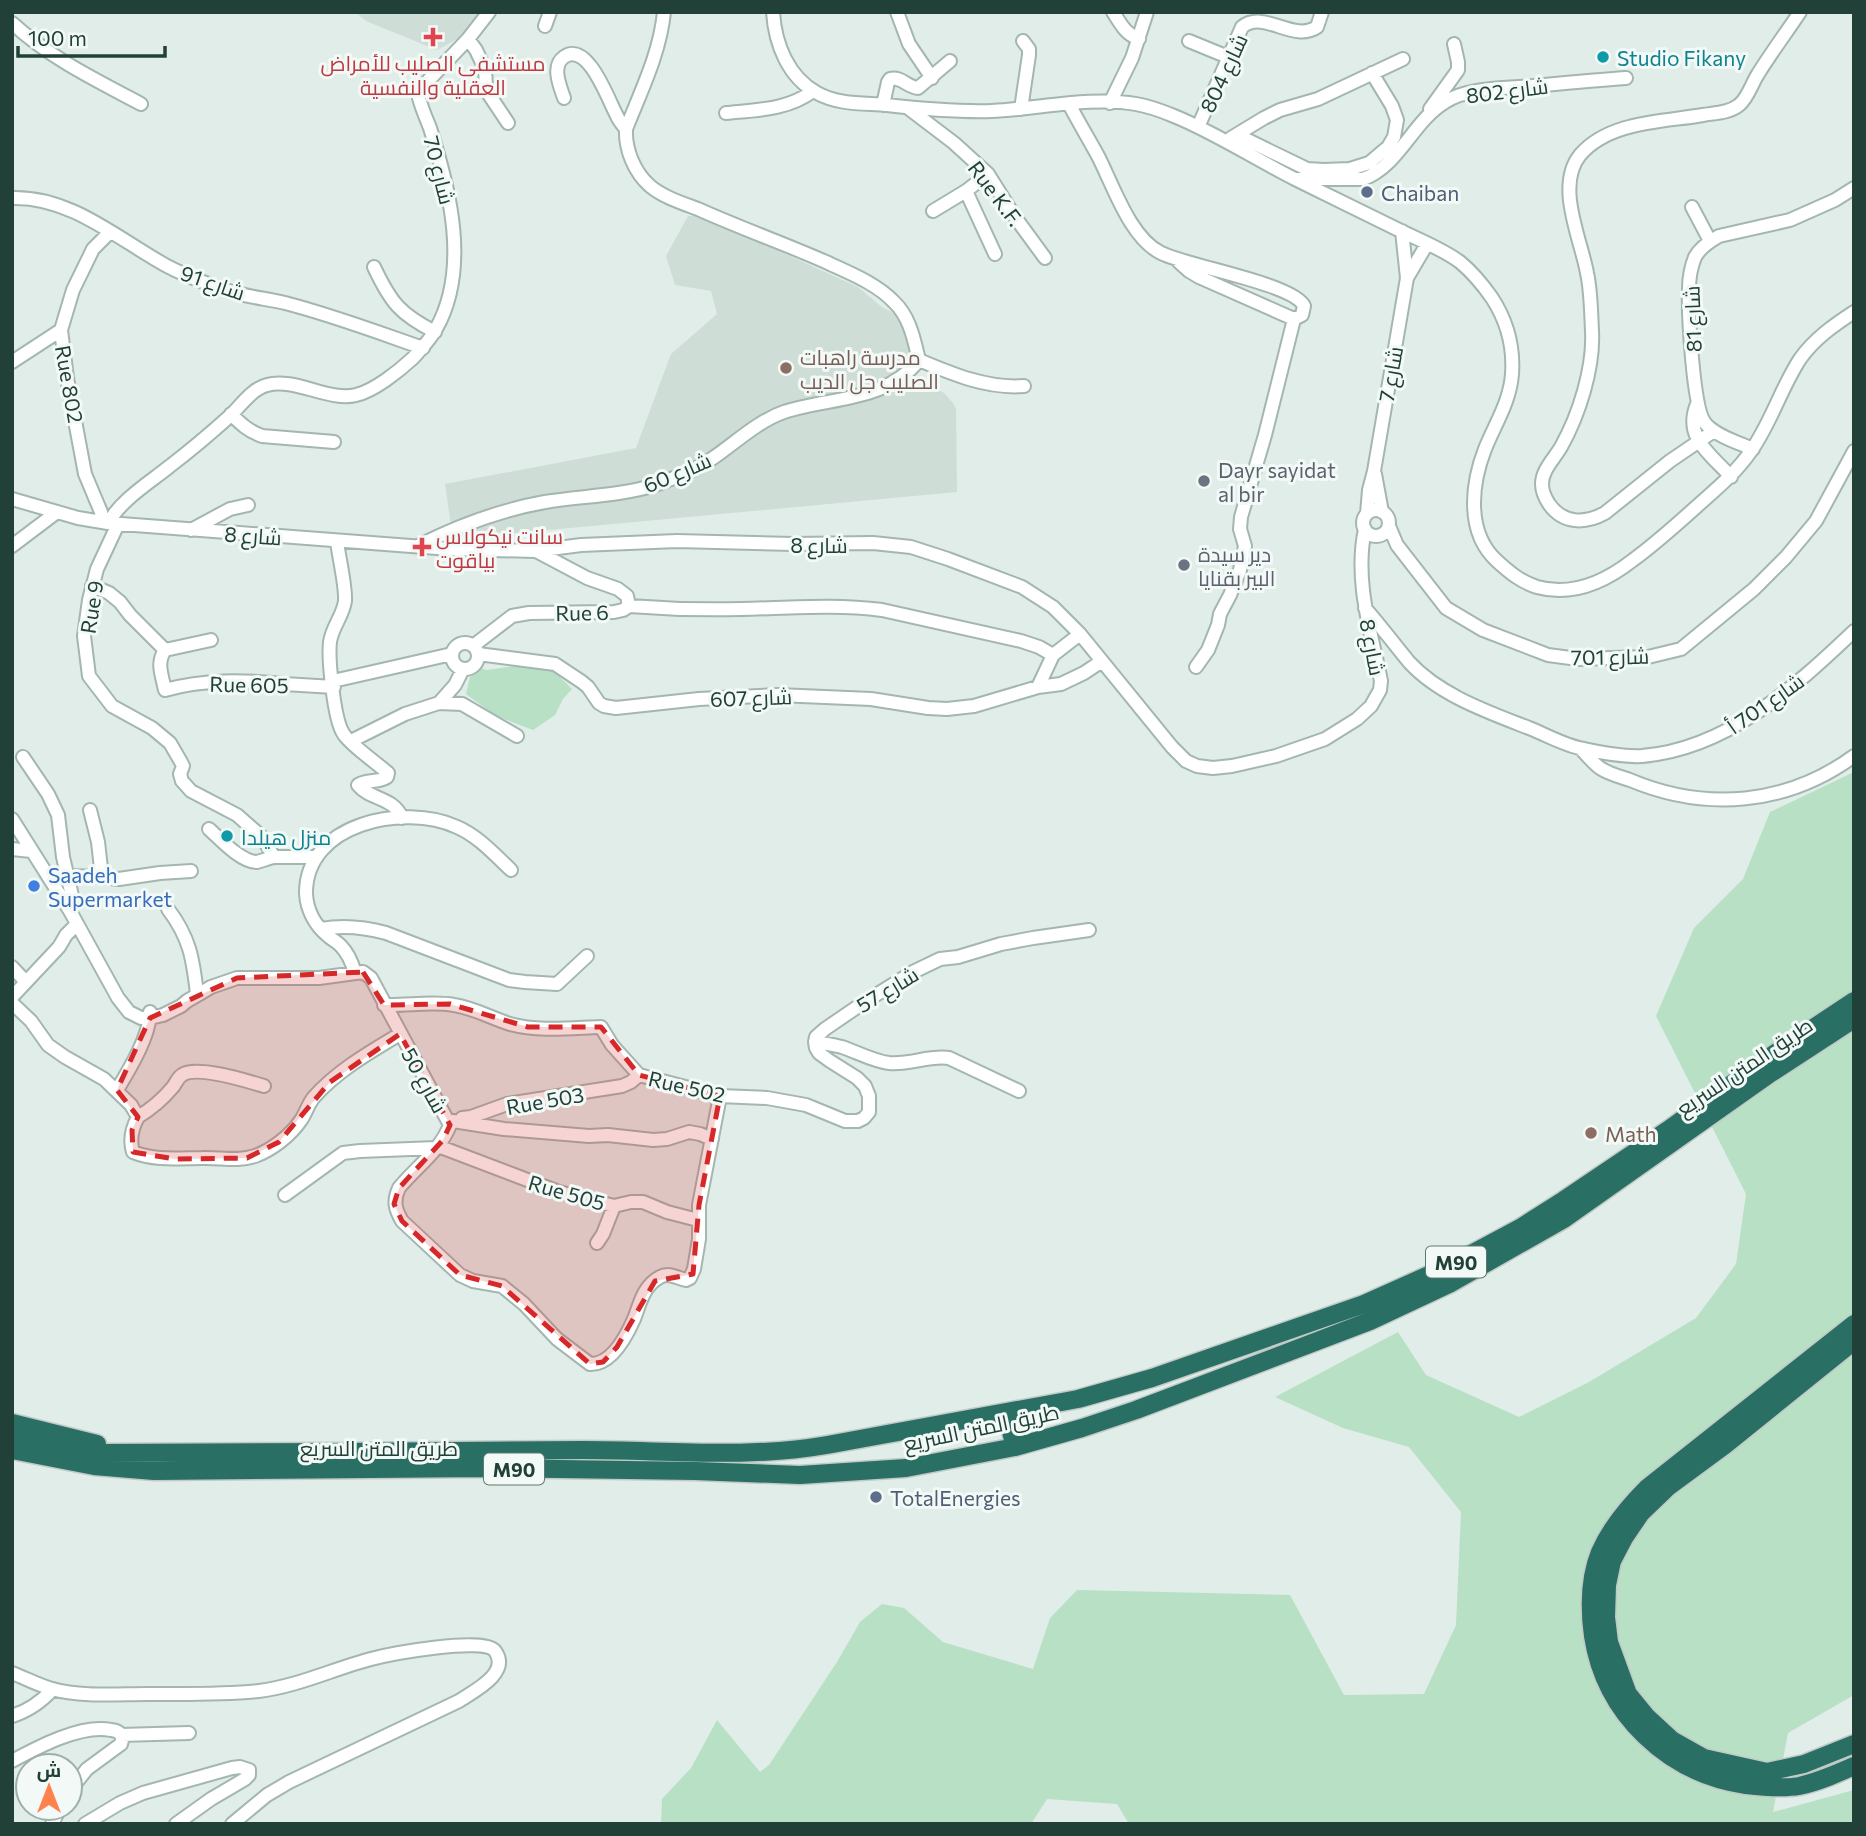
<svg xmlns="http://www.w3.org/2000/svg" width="1866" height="1836" viewBox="0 0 1866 1836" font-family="Commissioner,Cairo,sans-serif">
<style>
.built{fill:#cfddd7}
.green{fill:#b8e0c5}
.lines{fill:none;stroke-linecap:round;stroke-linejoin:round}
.minor-casing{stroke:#a3b6b0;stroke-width:16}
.highway-casing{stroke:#c1cac7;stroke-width:21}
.minor{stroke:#fff;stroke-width:12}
.highway{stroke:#296f63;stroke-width:18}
.marked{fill:#d62828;fill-opacity:0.2;stroke:#d62828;stroke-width:5;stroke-dasharray:14 9;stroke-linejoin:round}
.health-dot{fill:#e0444e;stroke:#f2f9f6;stroke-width:2.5}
.culture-dot{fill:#0f9aa8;stroke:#f2f9f6;stroke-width:2.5}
.service-dot{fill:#5c6f8a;stroke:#f2f9f6;stroke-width:2.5}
.education-dot{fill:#8d6e63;stroke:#f2f9f6;stroke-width:2.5}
.worship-dot{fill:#6b7280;stroke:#f2f9f6;stroke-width:2.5}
.shop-dot{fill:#3f7fe0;stroke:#f2f9f6;stroke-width:2.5}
.labels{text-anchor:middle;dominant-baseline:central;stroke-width:6;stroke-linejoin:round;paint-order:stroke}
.shield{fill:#f2f9f6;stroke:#5f7871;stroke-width:2}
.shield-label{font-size:19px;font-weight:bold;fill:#204038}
.culture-label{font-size:21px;fill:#0d838f;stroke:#f2f9f6;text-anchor:start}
.health-label{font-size:21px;fill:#be3a42;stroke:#f2f9f6}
.street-label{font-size:21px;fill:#204038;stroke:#f2f9f6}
.service-label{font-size:21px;fill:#4e5e75;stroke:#f2f9f6;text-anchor:start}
.education-label{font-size:21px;fill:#785e54;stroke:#f2f9f6;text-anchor:start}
.worship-label{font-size:21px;fill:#5b616d;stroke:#f2f9f6;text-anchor:start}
.shop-label{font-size:21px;fill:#366cbe;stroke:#f2f9f6;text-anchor:start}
</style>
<rect width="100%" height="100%" fill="#e1ede8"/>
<path class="built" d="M355 12H487L483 25 437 50 366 21Z
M688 216H702L858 287 883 308 901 316 912 344 904 383 928 384 944 393 953 403 956 409 957 492 453 539 445 484 636 448 671 354 717 314 711 291 675 285 666 256Z"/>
<path class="green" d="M524 665C552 667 553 670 572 689L563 699 555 715 533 730 496 716 466 694 470 677 481 668 486 670Z
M1854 772V1695L1788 1733 1773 1812 1854 1790V1824H1770V1822L1769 1824H1129L1117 1804 1047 1799 1031 1824H661L662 1799 691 1768 717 1720 760 1772 769 1765 837 1662 860 1622 882 1604 904 1608 943 1642 1033 1669 1050 1618 1077 1590 1290 1595 1344 1695 1424 1694 1456 1625 1461 1512 1409 1447 1343 1428 1275 1397 1398 1332 1426 1375 1519 1417 1589 1382 1696 1318 1736 1264 1746 1194 1656 1016 1694 928 1743 879 1770 812Z"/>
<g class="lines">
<defs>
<path id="minor" d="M664 12C660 53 641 91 626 129 625 149 634 172 650 186 663 197 682 203 698 209 740 228 783 243 826 262 849 273 876 283 894 302 910 317 914 340 919 360
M773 12C775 44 788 77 817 93 839 105 863 103 887 105 922 109 957 112 992 111 1037 109 1092 96 1136 104 1148 106 1162 111 1174 116 1216 133 1255 159 1295 179 1331 197 1367 214 1403 232 1422 241 1444 250 1460 262 1472 272 1483 285 1492 298 1507 321 1514 346 1512 374 1510 402 1495 424 1485 449 1471 485 1466 533 1497 561 1509 572 1521 582 1537 587 1573 597 1605 582 1633 560 1655 544 1675 526 1695 508 1715 490 1735 474 1751 451 1771 423 1781 388 1800 359 1814 339 1834 325 1854 312
M897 12 909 44 932 78
M1113 12C1121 24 1125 34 1139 39
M12 23C50 58 96 80 141 104
M545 26 550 12
M468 39 476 50 485 69 486 86 488 93 508 123
M1189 41 1228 57
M564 98C560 86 551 66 564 57 588 40 609 102 617 116 619 121 623 125 626 129
M1110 103 1132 58 1147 12
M1069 104C1078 121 1088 138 1098 156 1113 185 1130 238 1161 253 1187 266 1294 284 1304 306L1302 315 1294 319 1265 435 1241 517 1240 529 1245 546 1240 570 1230 595 1220 614 1218 625 1208 650 1196 667
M883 105 888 82 890 79C901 76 907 87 918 88L950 61
M908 108 954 143 988 174 1015 217 1045 258
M1021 109 1029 55V49L1023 41
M1430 109 1458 70V62L1454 44
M726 113C756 110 788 110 813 91
M1198 127 1242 27C1264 9 1293 43 1317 27L1322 12
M1237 135 1307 169 1324 170 1350 169 1369 163 1388 147 1394 137 1397 120 1392 106 1372 73
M1231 138 1264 118 1280 110 1318 99 1403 59
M1298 179H1363C1399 166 1413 121 1445 102 1468 87 1508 88 1534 86 1565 83 1595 80 1626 78
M966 191 995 254
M12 198C71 196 119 240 167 266 184 275 214 287 232 292 249 297 268 299 285 303 332 315 377 332 423 348
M1692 207 1710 241
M933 211 966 191 988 174
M1179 262 1189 271 1199 277 1294 319
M374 267C391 303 400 314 435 332
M1407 278 1427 244
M919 360C952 374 988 389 1024 386
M12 362 61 330
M1697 404C1683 438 1711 454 1731 477
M231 414C241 424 248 431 262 436L334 442
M1714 431 1670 461 1605 513C1585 524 1563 524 1549 504 1545 498 1542 491 1542 484 1542 470 1554 459 1561 447 1579 415 1594 368 1592 331 1591 312 1591 291 1587 273 1581 239 1555 186 1580 155 1609 121 1663 122 1703 115 1715 113 1729 113 1739 105 1748 98 1752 83 1758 74 1771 53 1786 33 1800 12
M1753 449C1739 443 1714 435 1705 423 1693 409 1688 312 1689 289 1689 278 1691 267 1695 257 1700 248 1710 241 1719 236L1790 220 1835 200 1854 188
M1375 474 1382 512
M12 499 78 518 108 523 450 549 535 551 581 545 677 541 793 544 873 543 911 547 948 559 1022 587 1053 607 1080 634 1102 661 1172 747 1186 761 1197 766 1213 768 1232 766 1276 756 1325 739 1357 719 1371 706 1380 690 1381 681C1371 631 1354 581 1365 529
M1363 523a13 13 0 1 1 26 0a13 13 0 1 1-26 0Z
M1367 514 1369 490 1374 471 1407 278 1402 231
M102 522 101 512 85 474 67 378 61 330 73 290 93 249 110 232
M108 523C122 499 149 483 170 466 191 450 211 433 231 415 242 404 252 389 267 385 294 377 330 402 356 395 374 391 399 371 413 358 421 349 430 340 436 329 470 269 450 190 430 128 426 118 422 109 419 98L424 85 468 39 489 12
M118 524 97 569 89 600 84 636 89 676 112 706 152 728 170 743 181 762 183 766 180 774 182 781 191 791 237 815 262 837 274 857H317
M1389 526 1397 545 1446 608 1483 630 1548 655 1578 659 1648 657 1681 649 1754 589 1786 557 1816 521 1854 451
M191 530 230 509 248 505
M337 542C339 557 346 587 345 601 343 616 332 627 330 642 328 659 334 719 343 733 348 743 378 764 388 773L387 777C379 783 367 779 358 785 370 800 394 797 402 818
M420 545C460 525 500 510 545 502 581 496 620 496 655 485 674 478 696 470 713 458 735 443 758 421 784 412 830 397 886 402 919 360
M12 546 57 512
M92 586 109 593 120 602 130 615 165 650C156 663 162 675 165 690 205 679 243 680 284 684 301 685 317 686 334 687
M629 606C667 609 704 610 742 609 789 608 835 604 882 610L1021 641 1039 647 1053 655
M1365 608C1380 625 1394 644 1409 662 1439 695 1488 712 1529 728 1547 735 1565 746 1584 749 1602 753 1623 757 1642 756 1727 749 1795 687 1854 631
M452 656a13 13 0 1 1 26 0a13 13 0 1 1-26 0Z
M473 646 512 616 529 613 614 612 623 610 629 606 627 596 618 589 587 578 536 551
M165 650 211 640
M478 654 555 664 582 682 588 687 599 703 604 706 616 708 699 699 778 695 871 699 928 708 947 709 974 706 1038 687 1061 684 1084 673 1102 661
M333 681 452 654
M1038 687 1053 655 1080 634
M439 703 462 704 517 736
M351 741 405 714 439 703 455 685 463 669
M1581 749C1587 755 1593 763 1600 768 1609 774 1621 777 1630 780 1706 812 1787 805 1854 756
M23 757 48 794 58 815 63 857 73 900 70 911
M12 819 70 911 118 998 129 1012 141 1018H150L163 1015 181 1006 187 1001 211 987 237 978H319L363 972 371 978 450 1125C440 1151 416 1167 399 1188 393 1201 395 1209 402 1221L460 1275 473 1281 502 1286 524 1304 557 1339 590 1364C611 1365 626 1337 634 1319 640 1304 643 1286 660 1277 669 1272 677 1278 686 1280L690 1278 694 1269 699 1239V1205L720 1096
M209 829C221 840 241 862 257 862 262 861 268 858 274 857
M12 849 31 851
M67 876 102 877 98 842 90 810
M102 877 119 879 160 873 191 871
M168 909C190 938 193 959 197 994
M321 929C343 925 364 927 386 933L509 980 525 982 557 984 587 956
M12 967 26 982
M355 973C352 962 348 953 340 945 336 941 331 939 327 935 315 925 307 910 306 894 305 823 404 803 457 827 478 836 494 854 511 870
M12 997 59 947 66 935 77 924
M12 1003 31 1021 48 1045 65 1057 104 1079 131 1105 138 1117C132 1128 129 1139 133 1152 155 1161 179 1158 202 1158 219 1157 238 1162 255 1156 272 1150 291 1135 301 1120 306 1113 308 1104 314 1097 337 1071 370 1052 400 1034
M384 1005C407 1006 431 1001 454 1005 474 1008 491 1018 510 1024 539 1032 571 1028 601 1027L612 1045 639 1075 720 1096 767 1098 806 1105 845 1121H858L864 1118 869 1112V1096L865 1086 857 1078 830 1061 819 1053 816 1048 815 1042 816 1037 825 1029 863 1003 913 972 940 959 958 957 1001 944 1033 938 1089 930
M815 1042C824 1043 833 1045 842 1047 857 1052 873 1061 889 1063 910 1065 929 1055 949 1058L1019 1091
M117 1090C129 1070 150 1036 150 1012
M138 1117C151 1109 162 1100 172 1088 176 1084 177 1078 182 1075 197 1065 247 1081 264 1086
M462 1118 471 1117 507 1104 622 1086 631 1082 639 1075
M453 1121 504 1129 589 1136 608 1135 653 1140 667 1139 689 1132 700 1134 712 1139
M438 1146 559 1192 614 1206 631 1202H643L667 1212 698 1220
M285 1195 343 1153 360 1151 436 1148
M597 1243 603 1234 614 1206
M12 1673C25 1678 38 1685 52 1689 80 1697 118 1694 147 1694 184 1694 222 1695 259 1691 298 1686 333 1669 371 1659 390 1654 485 1636 495 1651 511 1673 474 1691 459 1701L289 1782 267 1795 232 1824
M12 1716C28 1711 42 1701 53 1689
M121 1735 189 1733
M12 1761C38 1747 81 1724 111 1730 120 1731 124 1735 121 1744L87 1769 70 1790
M52 1824 60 1808
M85 1824 120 1803 143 1793 232 1768 240 1767 249 1770V1775L245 1779 211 1799 176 1824"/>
<path id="highway" d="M1854 1324 1647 1488C1628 1507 1611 1527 1600 1552 1589 1579 1589 1607 1593 1636 1605 1714 1668 1774 1746 1785 1763 1787 1782 1789 1799 1786 1818 1782 1836 1774 1854 1766
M1854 1341 1725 1445 1668 1487 1641 1513 1624 1538 1612 1561 1607 1585 1606 1617 1609 1642 1628 1694 1646 1716 1672 1740 1704 1758 1767 1772 1804 1764 1854 1744
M1006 1413 1015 1447
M12 1423 97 1444
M12 1436 71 1449 104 1453C264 1453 423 1451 583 1450 665 1450 747 1459 827 1445L1078 1399 1152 1378 1364 1304 1449 1266 1520 1228 1564 1200 1668 1130 1765 1060 1854 1001
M12 1450 94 1466 154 1471 484 1468 695 1471 800 1475 906 1468 1015 1447 1082 1428 1136 1410 1370 1321 1451 1283 1564 1219 1771 1073 1854 1019"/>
</defs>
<use href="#minor" class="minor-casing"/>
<use href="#highway" class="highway-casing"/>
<use href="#minor" class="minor"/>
<use href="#highway" class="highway"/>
</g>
<path class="marked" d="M363 972 384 1005 450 1004 528 1027H601L639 1075 720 1096 699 1205 693 1274 655 1281 617 1347 603 1362 590 1364 502 1286 460 1275 402 1221 394 1204 399 1188 443 1140 450 1125 400 1034 330 1082 279 1142 247 1158 175 1159 133 1152 132 1130 138 1117 117 1090 150 1018 237 978Z"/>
<g class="health-dot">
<path d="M429.5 26.5h7v7h7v7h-7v7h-7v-7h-7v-7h7z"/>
<path d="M418.5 536.5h7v7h7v7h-7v7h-7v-7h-7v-7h7z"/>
</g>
<g class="culture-dot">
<circle cx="1603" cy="57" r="7"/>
<circle cx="227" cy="836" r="7"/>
</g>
<g class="service-dot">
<circle cx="1367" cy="192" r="7"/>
<circle cx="876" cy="1497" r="7"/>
</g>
<g class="education-dot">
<circle cx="786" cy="368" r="7"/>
<circle cx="1591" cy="1133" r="7"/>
</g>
<g class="worship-dot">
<circle cx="1204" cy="481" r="7"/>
<circle cx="1184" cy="565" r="7"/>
</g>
<circle class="shop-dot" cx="34" cy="886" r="7"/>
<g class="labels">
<g class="shield">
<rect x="1426" y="1246.5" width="60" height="31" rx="5"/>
<rect x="484" y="1453.5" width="60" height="31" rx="5"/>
</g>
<g class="shield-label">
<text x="1456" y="1262">M90</text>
<text x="514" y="1469">M90</text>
</g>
<g class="culture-label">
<text x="1617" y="57">Studio Fikany</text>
<text x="241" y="836">منزل هيلدا</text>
</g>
<g class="health-label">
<text x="433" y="62">مستشفى الصليب للأمراض<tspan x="433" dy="24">العقلية والنفسية</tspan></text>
<text x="436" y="535" text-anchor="start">سانت نيكولاس<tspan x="436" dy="24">بياقوت</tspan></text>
</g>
<g class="street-label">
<text transform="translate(1223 73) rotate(-65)">شارع 804</text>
<text transform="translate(1507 90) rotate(-7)">شارع 802</text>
<text transform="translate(440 170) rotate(76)">شارع 70</text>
<text transform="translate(996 193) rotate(53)">Rue K.F.</text>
<text transform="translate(213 282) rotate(19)">شارع 91</text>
<text transform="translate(1692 319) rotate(-92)">شارع 81</text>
<text transform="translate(1390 374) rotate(-80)">شارع 7</text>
<text transform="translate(70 384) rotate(80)">Rue 802</text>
<text transform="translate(677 472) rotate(-23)">شارع 60</text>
<text transform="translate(253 535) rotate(4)">شارع 8</text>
<text x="819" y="544">شارع 8</text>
<text transform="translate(91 607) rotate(-81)">Rue 9</text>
<text transform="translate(582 612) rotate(-1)">Rue 6</text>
<text transform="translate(1373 647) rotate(79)">شارع 8</text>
<text transform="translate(1610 656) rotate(-1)">شارع 701</text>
<text transform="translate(249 684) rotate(1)">Rue 605</text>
<text transform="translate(751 697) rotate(-2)">شارع 607</text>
<text transform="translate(1765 703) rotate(-35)">شارع 701 أ</text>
<text transform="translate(887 989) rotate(-31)">شارع 57</text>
<text transform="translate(1744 1066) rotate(-34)">طريق المتن السريع</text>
<text transform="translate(425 1080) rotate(61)">شارع 50</text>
<text transform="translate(687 1086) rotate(13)">Rue 502</text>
<text transform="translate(545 1100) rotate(-10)">Rue 503</text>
<text transform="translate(567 1192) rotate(16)">Rue 505</text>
<text transform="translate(981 1427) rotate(-12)">طريق المتن السريع</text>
<text x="379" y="1447">طريق المتن السريع</text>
</g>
<g class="service-label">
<text x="1381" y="192">Chaiban</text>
<text x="890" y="1497">TotalEnergies</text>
</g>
<g class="education-label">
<text x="800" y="356">مدرسة راهبات<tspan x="800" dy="24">الصليب جل الديب</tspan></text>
<text x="1605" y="1133">Math</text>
</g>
<g class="worship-label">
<text x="1218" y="469">Dayr sayidat<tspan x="1218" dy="24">al bir</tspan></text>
<text x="1198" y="553">دير سيدة<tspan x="1198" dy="24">البير بقنايا</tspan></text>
</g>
<g class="shop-label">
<text x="48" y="874">Saadeh<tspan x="48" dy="24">Supermarket</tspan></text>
</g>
</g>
<rect width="1866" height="1836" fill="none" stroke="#204038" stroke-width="28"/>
<g transform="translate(49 1787)"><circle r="33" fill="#f2f9f6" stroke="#9eafaa" stroke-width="2"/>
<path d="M0-5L12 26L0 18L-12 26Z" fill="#fe814e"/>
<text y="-10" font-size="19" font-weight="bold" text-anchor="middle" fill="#204038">ش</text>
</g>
<path d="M18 46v10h147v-10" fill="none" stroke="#204038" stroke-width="3.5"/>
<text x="28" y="46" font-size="21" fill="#204038" stroke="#f2f9f6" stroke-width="5" paint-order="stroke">100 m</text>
</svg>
